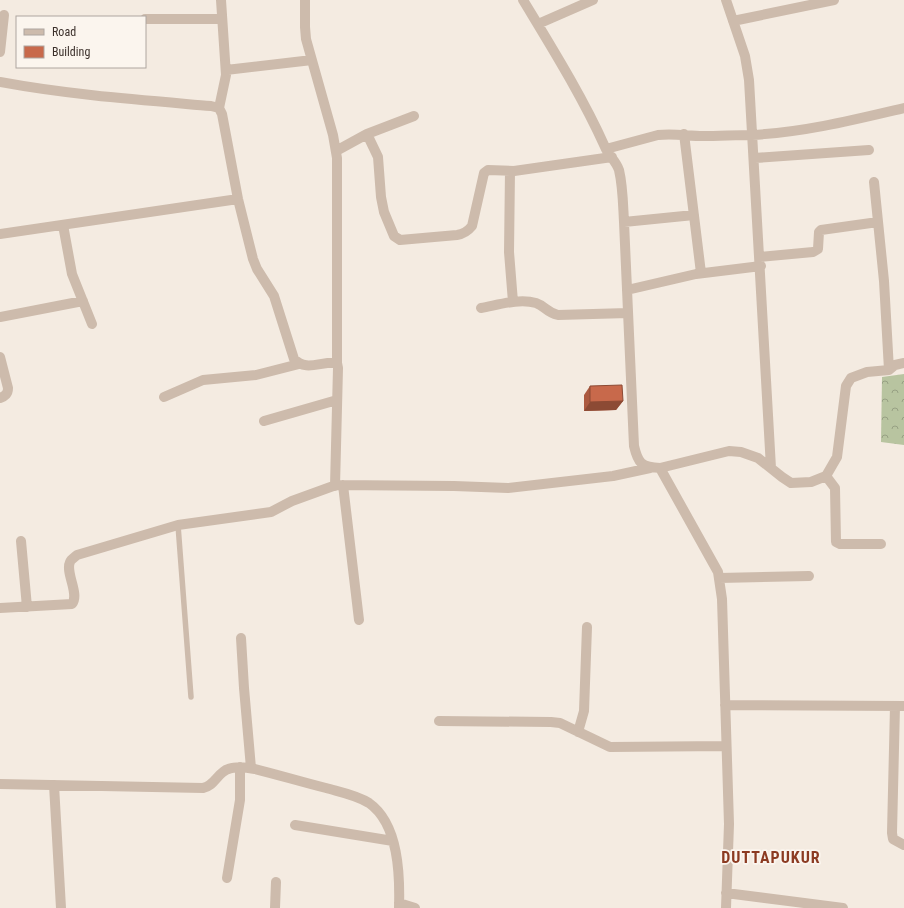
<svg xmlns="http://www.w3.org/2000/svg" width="904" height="908" viewBox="0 0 904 908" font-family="'Roboto Condensed',sans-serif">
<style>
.forest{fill:url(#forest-crowns)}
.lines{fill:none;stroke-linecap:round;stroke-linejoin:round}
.lane{stroke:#cdbbac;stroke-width:5.5}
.street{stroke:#cdbbac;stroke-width:10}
.wall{fill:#ac5a40}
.shaded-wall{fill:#8c4a34}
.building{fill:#c8694b;stroke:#8c4a34}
.labels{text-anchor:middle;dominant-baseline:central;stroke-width:3.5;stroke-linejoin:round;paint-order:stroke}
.district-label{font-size:16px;font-weight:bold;letter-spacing:1px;fill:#8c3b22;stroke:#fbf5ee}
</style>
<defs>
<pattern id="forest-crowns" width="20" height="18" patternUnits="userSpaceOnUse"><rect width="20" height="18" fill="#b8c4a0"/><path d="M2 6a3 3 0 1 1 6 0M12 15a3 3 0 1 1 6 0" fill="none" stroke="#97a083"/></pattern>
</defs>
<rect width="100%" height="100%" fill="#f4ebe1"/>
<path class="forest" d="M904 374V445L881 442 882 377Z"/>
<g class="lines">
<path class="lane" d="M178 525 191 697"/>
<path class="street" d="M305 0V27L306 39 333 135 337 158V363
M523 0C552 48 582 96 605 147 608 155 616 161 619 170 623 187 623 205 624 222L634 446C638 463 641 467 660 468L718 572 722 599 729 824 726 908
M726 0 745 56 749 80 771 468
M145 19H222
M733 21 834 0
M538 24 593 0
M0 52 4 15
M226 70 312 60
M0 82C70 95 141 100 211 106L219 108 222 114 238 199 253 259 257 269 274 296 294 359C306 372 321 361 337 363L338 368 335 486
M219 108 226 75 221 0
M367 134 378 157 381 197 384 212 394 236 400 240 457 235C464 234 468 231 472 226L484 173 488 170 514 171 612 157
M684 134 701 273
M606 149 658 135C673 133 688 136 703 136 719 136 736 135 752 135 805 132 853 120 904 108
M336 151 367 134 414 116
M755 158 869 150
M510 171 509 252 513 302
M874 182 884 281 889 370
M624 222 694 215
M63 225 72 274 92 324
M0 234 238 199
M760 257 813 252 818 249 819 232 821 230 878 222
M627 290 696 274 761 266
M481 308C498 305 519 298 536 303 545 306 546 312 558 315L628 313
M0 317 83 301
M0 357 8 388C8 394 5 396 0 398
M164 397 203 380 256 375 299 364
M264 421 337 400
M660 468 729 451 741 452 758 458 782 477 791 483 811 482 826 476 837 457 846 386 851 378 867 372 889 370 895 365 904 363
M826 476 835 488 836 542 840 544H881
M343 485 359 620
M21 541 27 607
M719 578 809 576
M0 608 72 604C80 594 65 573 70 562 71 559 75 557 77 555L178 525 271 512 292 501 336 485 454 486 508 488 613 476 650 468
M241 638 244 688 251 768
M725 705 904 706
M895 706 892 833 893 839 904 845
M439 721 551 722 560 723 610 747 726 746
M578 732 584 711 587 627
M0 784 203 788C213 786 216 777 223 772 231 765 245 767 255 769 279 775 302 782 326 788 340 792 357 795 369 803 399 824 400 876 399 908
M54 785 61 908
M295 825 393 841
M227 878 240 800V767
M726 893 843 908
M399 903 415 908
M275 908 276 882"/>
</g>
<path class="wall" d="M590 386 623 401 616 410 584 411V395Z"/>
<path class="shaded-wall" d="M623 401 616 410 584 411 590 402Z"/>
<path class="building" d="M622 385 623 401 590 402V386Z"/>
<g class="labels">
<g class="district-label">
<text x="771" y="857">DUTTAPUKUR</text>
</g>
</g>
<rect x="16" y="16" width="130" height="52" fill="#fbf5ee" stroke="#aea6a0"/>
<rect x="24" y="29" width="20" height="6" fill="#cdbbac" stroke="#aea6a0"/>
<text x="52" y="36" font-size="12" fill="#3b302b">Road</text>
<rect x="24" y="46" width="20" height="12" fill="#c8694b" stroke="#aea6a0"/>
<text x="52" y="56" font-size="12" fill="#3b302b">Building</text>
</svg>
